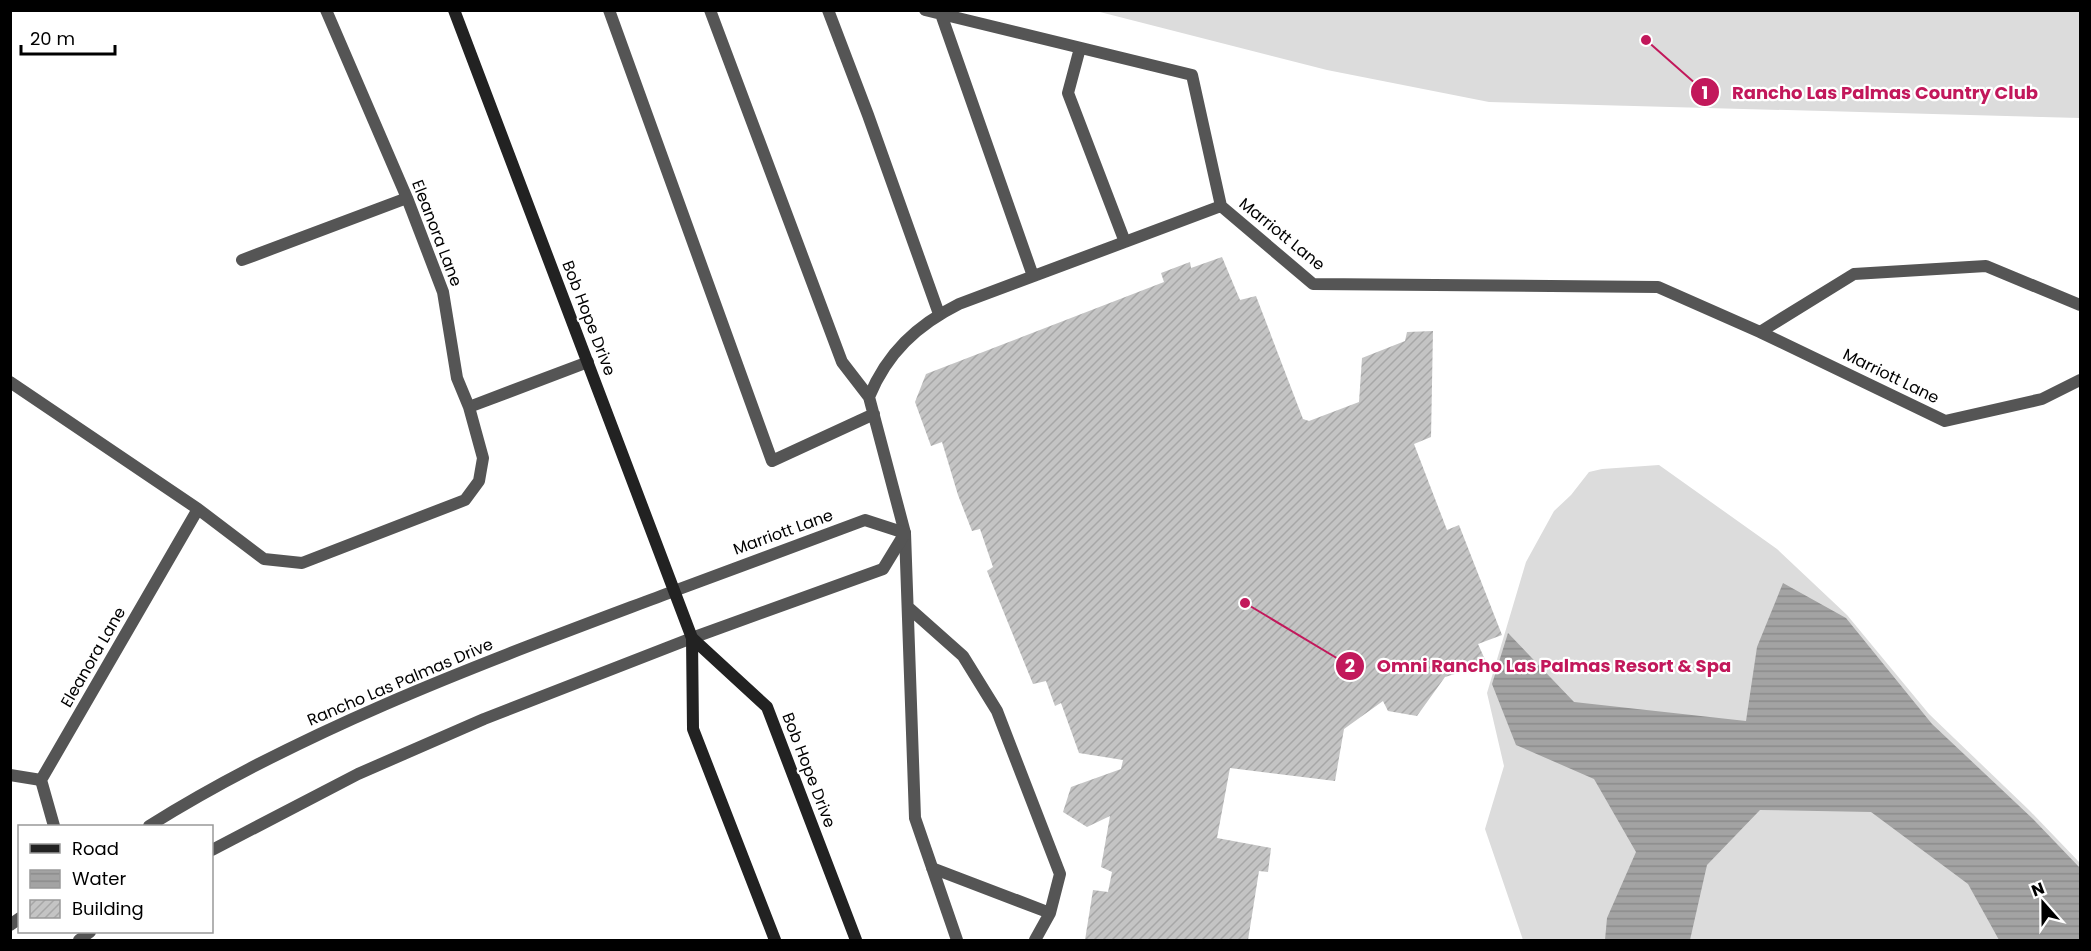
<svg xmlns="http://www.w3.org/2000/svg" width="2091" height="951" viewBox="0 0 2091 951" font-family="Poppins,sans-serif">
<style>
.grass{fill:#dcdcdc}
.water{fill:url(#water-rules)}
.building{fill:url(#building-hatch)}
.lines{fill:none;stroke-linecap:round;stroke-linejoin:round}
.service{stroke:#555;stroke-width:12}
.minor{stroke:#555;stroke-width:12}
.tertiary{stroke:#555;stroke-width:12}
.secondary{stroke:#222;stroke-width:12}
.labels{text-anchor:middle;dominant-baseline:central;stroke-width:4.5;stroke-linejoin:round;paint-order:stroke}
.street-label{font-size:16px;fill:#000;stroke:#fff}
.leader{fill:none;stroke:#c2185b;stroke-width:2}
.callout-dot{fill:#c2185b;stroke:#fff;stroke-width:2}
.mark-label{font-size:18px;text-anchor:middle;font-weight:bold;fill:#fff}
.callout-label{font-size:18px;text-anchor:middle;font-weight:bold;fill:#c2185b;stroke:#fff;stroke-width:4.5;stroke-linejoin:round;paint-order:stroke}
</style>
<defs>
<pattern id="water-rules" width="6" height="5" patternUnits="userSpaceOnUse" patternTransform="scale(1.5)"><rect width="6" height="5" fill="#a3a3a3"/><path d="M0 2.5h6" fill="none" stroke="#8b8b8b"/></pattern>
<pattern id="building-hatch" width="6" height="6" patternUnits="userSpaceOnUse" patternTransform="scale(1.5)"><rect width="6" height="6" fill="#c4c4c4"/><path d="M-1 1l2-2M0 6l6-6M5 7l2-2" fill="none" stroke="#a7a7a7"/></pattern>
</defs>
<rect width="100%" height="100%" fill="#fff"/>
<path class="grass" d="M1096 11H2080V118L1489 102 1327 70Z
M1659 465 1777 549 1847 615 1929 714 2029 810 2080 863V940H1523L1485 829 1504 766 1487 693 1526 562 1554 511 1571 495 1589 472 1602 469Z"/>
<path class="water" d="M1783 583 1846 618 1932 724 2033 819 2080 868V940H1999L1968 884 1871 812 1760 810 1707 865 1690 940H1605L1607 918 1636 852 1594 779 1516 745 1492 684 1508 633 1574 702 1746 721 1757 647Z"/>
<path class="building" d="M1222 257 1240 300 1256 296 1303 419 1309 421 1359 402 1362 358 1405 341 1407 332 1433 331 1431 437 1414 444 1447 530 1459 525 1502 635 1478 644 1487 664 1445 677 1417 716 1388 711 1383 701 1344 729 1335 781 1230 768 1217 838 1271 848 1268 872 1259 871 1248 940H1085L1093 890 1108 892 1112 872 1101 867 1110 816 1087 827 1063 812 1071 787 1121 769 1123 760 1079 753 1061 703 1055 706 1046 681 1033 684 987 571 993 567 980 529 972 531 958 495 942 442 931 446 915 402 926 374 1164 282 1161 273 1190 262 1191 268Z"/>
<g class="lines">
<path class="service" d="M609 10 772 461 874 414
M710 10 842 362 869 397
M828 10 868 115 939 314
M925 10 1192 75 1221 206
M941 14 1033 276
M1080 48 1068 93 1125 242
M1760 332 1945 421 2042 399 2080 380
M909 608 963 656 997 711 1060 874 1050 913 1035 940
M10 775 41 780
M932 868 1050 913
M957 940 915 818 905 533 869 397C887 353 917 325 959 304L1221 206 1313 284 1658 287 1760 332 1854 274 1986 266 2080 305"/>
<path class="minor" d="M242 260 407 198
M10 382 198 509 264 559 302 563 465 500 479 481 483 458 469 407 457 378 443 292 407 198 326 10
M469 407 588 362
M674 591 865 520 905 533 883 569 692 638
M54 826 41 780 198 509"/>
<path class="tertiary" d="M149 826C312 724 494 659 674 591
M212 850 358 774 484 719 692 638
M10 925 20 918
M79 940 90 932"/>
<path class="secondary" d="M454 10 692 638 693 729 775 940
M692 638 767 707 856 940"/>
</g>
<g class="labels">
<g class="street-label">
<text transform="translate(437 233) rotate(69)">Eleanora Lane</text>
<text transform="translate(1282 234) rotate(39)">Marriott Lane</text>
<text transform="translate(589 318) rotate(69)">Bob Hope Drive</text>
<text transform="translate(1891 376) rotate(26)">Marriott Lane</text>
<text transform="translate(783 532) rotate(-20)">Marriott Lane</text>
<text transform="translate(93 657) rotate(-60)">Eleanora Lane</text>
<text transform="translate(400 682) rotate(-23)">Rancho Las Palmas Drive</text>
<text transform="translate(809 770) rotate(69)">Bob Hope Drive</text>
</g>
</g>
<path class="leader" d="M1646 40L1705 92M1245 603L1350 666"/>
<g class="callout-dot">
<circle cx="1646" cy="40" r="6"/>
<circle cx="1245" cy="603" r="6"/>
<circle cx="1705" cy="92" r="15"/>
<circle cx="1350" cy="666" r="15"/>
</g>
<g class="mark-label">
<text x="1705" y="99">1</text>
<text x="1350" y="672">2</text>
</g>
<g class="callout-label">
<text x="1885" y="99">Rancho Las Palmas Country Club</text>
<text x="1554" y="672">Omni Rancho Las Palmas Resort &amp; Spa</text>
</g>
<rect width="2091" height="951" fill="none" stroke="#000000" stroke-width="24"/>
<rect x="18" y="825" width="195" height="108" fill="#ffffff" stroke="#999999" stroke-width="1.5"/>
<rect x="30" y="844" width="30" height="9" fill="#222222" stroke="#999999" stroke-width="1.5"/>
<text x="72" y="855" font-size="18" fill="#000000">Road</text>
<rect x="30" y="870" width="30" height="18" fill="url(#water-rules)" stroke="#999999" stroke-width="1.5"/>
<text x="72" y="885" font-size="18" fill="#000000">Water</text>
<rect x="30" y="900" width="30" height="18" fill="url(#building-hatch)" stroke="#999999" stroke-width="1.5"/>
<text x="72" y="915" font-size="18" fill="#000000">Building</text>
<g transform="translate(2043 903) rotate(339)" stroke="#ffffff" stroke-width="4.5" paint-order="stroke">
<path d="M0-4.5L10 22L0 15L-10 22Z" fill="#000000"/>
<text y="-9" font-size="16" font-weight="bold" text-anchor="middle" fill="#000000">N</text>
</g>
<path d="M21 45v9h94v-9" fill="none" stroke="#000000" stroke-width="3"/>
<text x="30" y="45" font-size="18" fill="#000000" stroke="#ffffff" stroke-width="4.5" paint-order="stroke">20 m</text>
</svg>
